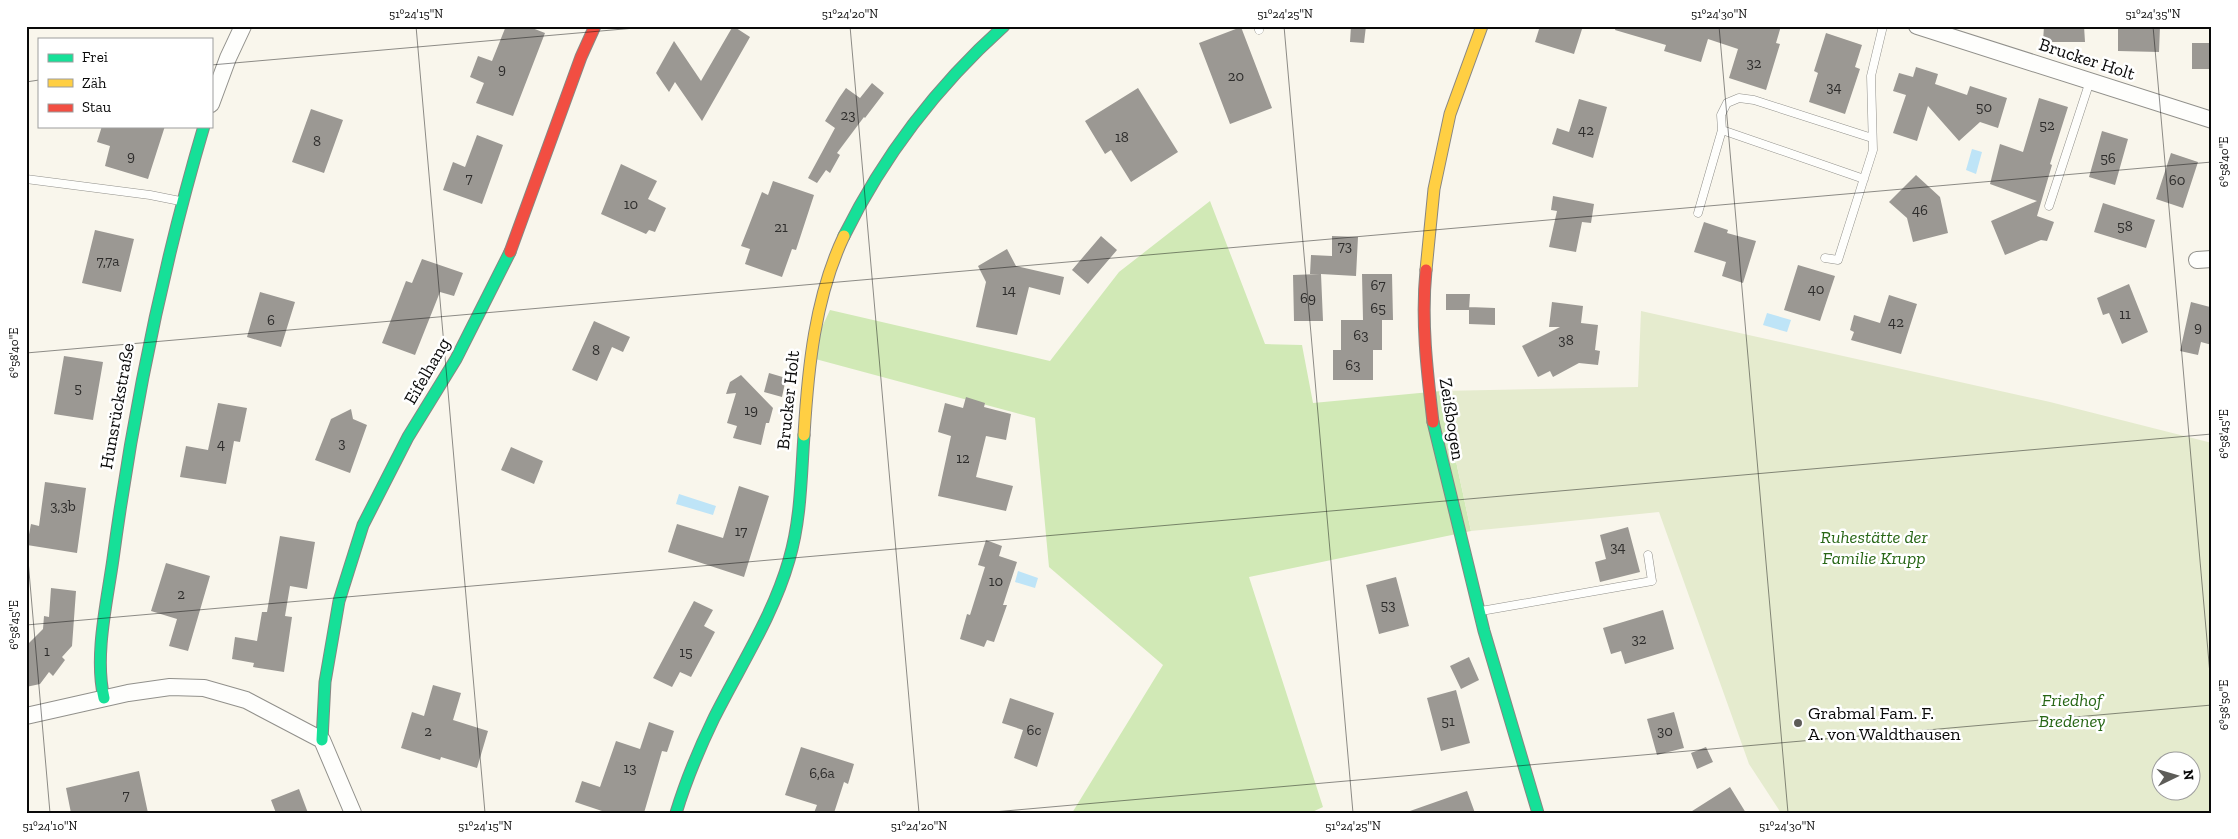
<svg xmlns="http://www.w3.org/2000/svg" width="2238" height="839" viewBox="0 0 2238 839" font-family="'Zilla Slab',serif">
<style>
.forest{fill:#d1e9b6}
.cemetery{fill:#e5ebce;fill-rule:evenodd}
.water{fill:#bee4f7}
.building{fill:#9b9893}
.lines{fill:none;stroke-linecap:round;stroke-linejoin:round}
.lane-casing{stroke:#91908b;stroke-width:9}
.street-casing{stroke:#91908b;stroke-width:18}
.fast-casing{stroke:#888682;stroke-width:13}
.slow-casing{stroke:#888682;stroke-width:13}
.jam-casing{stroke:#888682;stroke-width:13}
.lane{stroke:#fefefc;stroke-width:8}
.street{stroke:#fefefc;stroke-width:16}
.fast{stroke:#16e098;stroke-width:11}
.slow{stroke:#ffcf43;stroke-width:11}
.jam{stroke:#f24e42;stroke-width:11}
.ticks{fill:none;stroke:#090909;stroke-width:1;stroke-opacity:0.45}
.poi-dot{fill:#5d5c58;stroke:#fff;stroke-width:2}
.labels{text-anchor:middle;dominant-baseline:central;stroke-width:5;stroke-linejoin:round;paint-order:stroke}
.number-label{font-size:15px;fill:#2e2d2c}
.street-label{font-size:18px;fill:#090909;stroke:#fff}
.park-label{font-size:18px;font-style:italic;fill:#276615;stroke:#fff}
.poi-label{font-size:18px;fill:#090909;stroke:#fff;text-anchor:start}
.neatline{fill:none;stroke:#090909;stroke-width:2}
.ticks-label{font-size:12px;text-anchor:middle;fill:#090909}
</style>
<rect width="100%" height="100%" fill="#f9f6ec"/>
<path class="forest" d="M1210 201 1265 344 1302 345 1313 403 1441 391 1471 531 1249 577 1323 807 1310 813H1072L1163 665 1049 567 1035 418 808 357 830 310 1050 361 1119 272Z"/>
<path class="cemetery" d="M1641 311 2050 402 2212 443V813H1781L1749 764 1659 512 1471 531 1441 391 1638 387ZM2160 762H2190V792H2160Z"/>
<path class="water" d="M1972 149 1982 152 1976 174 1966 170Z
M1767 313 1791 320 1787 332 1763 325Z
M679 494 716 506 713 515 676 504Z
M1018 571 1038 578 1035 588 1015 582Z"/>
<path class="building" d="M506 26H527L545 33 513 116 476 103 484 83 470 77 478 56 492 61Z
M733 26 750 37 702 121 675 82 669 92 656 73 674 41 701 81Z
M1351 26H1366L1364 43 1350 42Z
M1540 26H1583L1574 54 1535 42Z
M1616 26H1781L1776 43 1780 44 1766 90 1729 78 1738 49 1708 39 1701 62 1664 51 1666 45 1615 30Z
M2044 26H2084L2085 42H2043Z
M2118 26H2160L2159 52 2118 51Z
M1241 27 1272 108 1230 124 1199 43Z
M1826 33 1862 45 1855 67 1860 69 1845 114 1809 102 1818 73 1814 71Z
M2192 43H2212V69H2192Z
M1916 67 1938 74 1935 84 1967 95 1970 86 2007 98 1998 128 1980 122 1959 141 1928 106 1917 141 1893 133 1906 95 1893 91 1899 73 1913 77Z
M872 83 884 93 865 118 864 117 837 153 840 155 830 173 826 170 817 183 808 178 835 128 825 121 839 98 846 88 860 98Z
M1138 88 1178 152 1131 182 1111 150 1105 154 1085 121Z
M2039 98 2068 107 2050 164 2052 165 2037 216 2054 222 2047 241 2041 240 2005 255 1991 221 2037 201 1990 184 2000 144 2023 152Z
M1579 99 1607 107 1593 158 1552 144 1557 128 1569 132Z
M311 109 343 120 324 173 292 162Z
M102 126H165L148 179 105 166 110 146 97 142Z
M2102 131 2128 139 2115 185 2089 177Z
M477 135 503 145 482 204 443 190 453 162 465 167Z
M2171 153 2198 162 2183 208 2156 199Z
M621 164 657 181 648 199 666 208 655 232 649 230 646 234 601 214Z
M1916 175 1940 197 1948 233 1913 242 1907 218 1889 202Z
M773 181 814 195 796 250 792 249 782 277 745 264 750 249 741 246 762 192 768 195Z
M1553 196 1594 204 1591 223 1582 222 1576 252 1549 247 1557 211 1551 210Z
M2103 203 2155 220 2146 248 2094 232Z
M1704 222 1728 230 1727 233 1756 241 1743 283 1722 276 1726 262 1694 252Z
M95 230 134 239 121 292 82 283Z
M1101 236 1117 250 1088 284 1072 270Z
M1332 236 1358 237 1356 276 1321 274 1323 321H1294L1293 275 1320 274H1310L1311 255 1332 256Z
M1007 249 1016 266 1064 277 1060 295 1029 287 1017 335 976 327 986 282 978 266Z
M422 259 463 273 454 296 440 292 415 355 382 343 406 281 412 283Z
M1798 265 1835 276 1820 321 1784 310Z
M1362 274H1392L1393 320H1382V350H1373V380H1333V350H1341V320H1363Z
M2129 284 2148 332 2122 344 2109 313 2103 315 2097 298Z
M260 292 295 302 281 347 247 337Z
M1446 294H1470L1469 310H1446Z
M1889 295 1917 304 1901 354 1851 340 1854 332 1850 330 1854 315 1880 323Z
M1552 302 1583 306 1581 323 1598 325 1595 350 1600 351 1598 365 1579 363 1553 377 1550 371 1538 377 1522 346 1560 327H1549Z
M2191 302 2210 307 2212 315V345L2201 342 2198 355 2180 351Z
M1469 307 1495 308V325L1469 324Z
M594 321 630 337 623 352 612 347 597 381 572 370Z
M64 356 103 362 93 420 54 414Z
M769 373 786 378 782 397 764 392Z
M741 375 773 408 769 423H766L761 445 733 438 737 426 727 423 736 393 726 394 730 382Z
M966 397 985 403 984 407 1011 414 1006 440 986 436 976 477 1013 486 1006 511 938 496 951 436 938 432 945 403 963 408Z
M218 403 247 408 240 442 234 441 226 484 180 477 186 446 208 450Z
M351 409 353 419 367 425 350 473 315 460 331 419Z
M511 447 543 461 534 484 501 470Z
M45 482 86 488 77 553 27 545 31 524 39 526Z
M739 486 769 496 744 577 668 552 677 524 723 538Z
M1628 527 1640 572 1600 582 1595 562 1606 559 1600 535Z
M280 536 315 542 307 589 290 586 285 616 292 617 284 672 253 667 254 663 232 659 235 637 257 641 262 612H267Z
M986 540 1002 546 999 556 1017 562 1003 605H1007L994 642 987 640 984 647 960 639 967 614 970 615 985 567 978 565Z
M166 563 210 576 188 651 169 646 177 619 151 611Z
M1396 577 1409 626 1379 634 1366 585Z
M51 588 76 591 72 646 62 657 65 660 53 676 49 672 40 684 26 687V646L43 629 44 616 49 617Z
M694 601 713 610 704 626 715 632 691 677 680 672 672 687 653 678Z
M1663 610 1674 649 1625 664 1621 651 1611 654 1603 628Z
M1469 657 1479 680 1461 689 1450 666Z
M433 685 461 693 453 720 488 731 477 768 441 757 440 760 401 748 412 712 424 716Z
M1456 690 1470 743 1441 751 1427 698Z
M1010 698 1054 713 1037 767 1014 758 1023 730 1002 723Z
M1674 712 1684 748 1657 755 1647 719Z
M649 722 674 731 667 752 662 751 644 813H608L575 802 582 781 600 787 616 741 640 749Z
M801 747 854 764 848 784 844 782 834 813H814L817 805 785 795Z
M1706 747 1713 762 1697 769 1691 753Z
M139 771 148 813H71L66 788Z
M1730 787 1746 813H1689Z
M299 789 308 813H276L271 800Z
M1467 791 1475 813H1411L1410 811Z"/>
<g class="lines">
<defs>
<path id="lane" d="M1258 26 1259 30
M1722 130 1864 179
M26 179 150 195 180 201
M2049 206 2090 81
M1698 213 1722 130 1721 115 1727 103 1739 98 1754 100 1872 138
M1825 258 1838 260 1873 150 1871 76 1883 26
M1481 611 1652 581 1648 555"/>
<path id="street" d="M1917 26 2212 120
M211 104 228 58 243 26
M2197 260 2212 259
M26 716 128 693 170 687 204 688 246 700 322 740 353 813"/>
<path id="fast" d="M844 236C884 155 937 86 1004 26
M1433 422 1484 631 1538 813
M104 698C94 656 107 602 113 559 133 412 162 268 204 126
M322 740 325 682 339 601 363 525 408 437 456 359 510 252
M676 813C686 780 699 749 714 718 740 666 773 616 789 560 801 520 801 477 804 435"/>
<path id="slow" d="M1426 270 1434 189 1450 114 1482 26
M804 435C808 368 815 297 844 236"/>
<path id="jam" d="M510 252 581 57 595 26
M1426 270C1421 321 1427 371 1433 422"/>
</defs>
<use href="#lane" class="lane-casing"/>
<use href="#street" class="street-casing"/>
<use href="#fast" class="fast-casing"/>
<use href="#slow" class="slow-casing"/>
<use href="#jam" class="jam-casing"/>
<use href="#lane" class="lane"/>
<use href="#street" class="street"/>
<use href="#fast" class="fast"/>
<use href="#slow" class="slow"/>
<use href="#jam" class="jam"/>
</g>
<path class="ticks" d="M416 26 485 813M850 26 919 813M1284 26 1353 813M1719 26 1788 813M2153 26 2212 697M211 65 658 26M26 82 39 80M26 353 2212 162M26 537 50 813M26 625 2212 434M982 813 2212 705"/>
<circle class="poi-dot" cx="1798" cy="723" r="5"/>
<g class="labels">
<g class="number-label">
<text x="1754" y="63">32</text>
<text x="502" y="69">9</text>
<text x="1236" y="76">20</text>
<text x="1834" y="87">34</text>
<text x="1984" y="107">50</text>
<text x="848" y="115">23</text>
<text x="2047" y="125">52</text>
<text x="1586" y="130">42</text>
<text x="1122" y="137">18</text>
<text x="317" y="141">8</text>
<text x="131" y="156">9</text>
<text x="2108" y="158">56</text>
<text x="469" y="178">7</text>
<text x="2177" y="180">60</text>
<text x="631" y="204">10</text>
<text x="1920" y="210">46</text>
<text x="2125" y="226">58</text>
<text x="781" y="227">21</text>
<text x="1345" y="246">73</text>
<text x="108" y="261">7,7a</text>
<text x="1378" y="285">67</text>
<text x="1816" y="289">40</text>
<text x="1009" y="290">14</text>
<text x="1308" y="298">69</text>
<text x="1378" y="308">65</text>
<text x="2125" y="314">11</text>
<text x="271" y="320">6</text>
<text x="1896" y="322">42</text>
<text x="2198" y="327">9</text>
<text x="1361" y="335">63</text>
<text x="1566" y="340">38</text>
<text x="596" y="350">8</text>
<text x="1353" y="365">63</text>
<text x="78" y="388">5</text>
<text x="751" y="410">19</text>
<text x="342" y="443">3</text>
<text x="221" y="444">4</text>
<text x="963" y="458">12</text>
<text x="63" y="506">3,3b</text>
<text x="741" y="531">17</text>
<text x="1618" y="547">34</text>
<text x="996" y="581">10</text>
<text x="181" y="594">2</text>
<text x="1388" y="605">53</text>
<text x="1639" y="639">32</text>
<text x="47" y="651">1</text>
<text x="686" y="652">15</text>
<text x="1448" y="721">51</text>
<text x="1034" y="730">6c</text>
<text x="428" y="731">2</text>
<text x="1665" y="731">30</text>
<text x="630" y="768">13</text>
<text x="822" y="773">6,6a</text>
<text x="126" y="795">7</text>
</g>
<g class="street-label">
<text transform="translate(2087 59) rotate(18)">Brucker Holt</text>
<text transform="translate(427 371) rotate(-60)">Eifelhang</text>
<text transform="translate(788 400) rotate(-84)">Brucker Holt</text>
<text transform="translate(117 406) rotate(-80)">Hunsrückstraße</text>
<text transform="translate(1452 419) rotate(81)">Zeißbogen</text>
</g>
<g class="park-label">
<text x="1874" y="537">Ruhestätte der<tspan x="1874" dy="21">Familie Krupp</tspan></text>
<text x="2072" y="700">Friedhof<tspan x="2072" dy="21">Bredeney</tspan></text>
</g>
<g class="poi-label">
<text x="1808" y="713">Grabmal Fam. F.<tspan x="1808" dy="21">A. von Waldthausen</tspan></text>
</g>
</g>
<rect width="2238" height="839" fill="none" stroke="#ffffff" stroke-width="55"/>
<rect x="38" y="38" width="175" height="90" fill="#ffffff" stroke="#9d9d9d"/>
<rect x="48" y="54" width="25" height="8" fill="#16e098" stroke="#9d9d9d"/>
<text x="82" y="62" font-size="15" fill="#090909">Frei</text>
<rect x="48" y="79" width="25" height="8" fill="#ffcf43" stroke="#9d9d9d"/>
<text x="82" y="88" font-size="15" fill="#090909">Zäh</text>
<rect x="48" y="104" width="25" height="8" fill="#f24e42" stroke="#9d9d9d"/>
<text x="82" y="112" font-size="15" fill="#090909">Stau</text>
<g transform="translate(2176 776) rotate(85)"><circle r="24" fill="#ffffff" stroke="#9d9d9d"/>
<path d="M0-4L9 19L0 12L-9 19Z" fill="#5d5c58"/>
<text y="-8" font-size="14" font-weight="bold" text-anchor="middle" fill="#090909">N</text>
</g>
<rect x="28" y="28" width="2182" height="784" class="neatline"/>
<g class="ticks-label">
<text x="416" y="18">51°24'15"N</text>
<text x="850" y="18">51°24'20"N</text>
<text x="1285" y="18">51°24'25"N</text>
<text x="1719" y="18">51°24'30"N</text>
<text x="2153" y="18">51°24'35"N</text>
<text transform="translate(2224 162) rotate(-90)" y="4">6°58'40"E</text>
<text transform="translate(14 353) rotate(-90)" y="4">6°58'40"E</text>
<text transform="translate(2224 434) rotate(-90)" y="4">6°58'45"E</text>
<text transform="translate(14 625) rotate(-90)" y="4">6°58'45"E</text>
<text transform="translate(2224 705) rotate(-90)" y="4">6°58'50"E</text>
<text x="50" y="830">51°24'10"N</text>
<text x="485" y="830">51°24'15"N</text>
<text x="919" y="830">51°24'20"N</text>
<text x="1353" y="830">51°24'25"N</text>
<text x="1787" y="830">51°24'30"N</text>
</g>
</svg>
